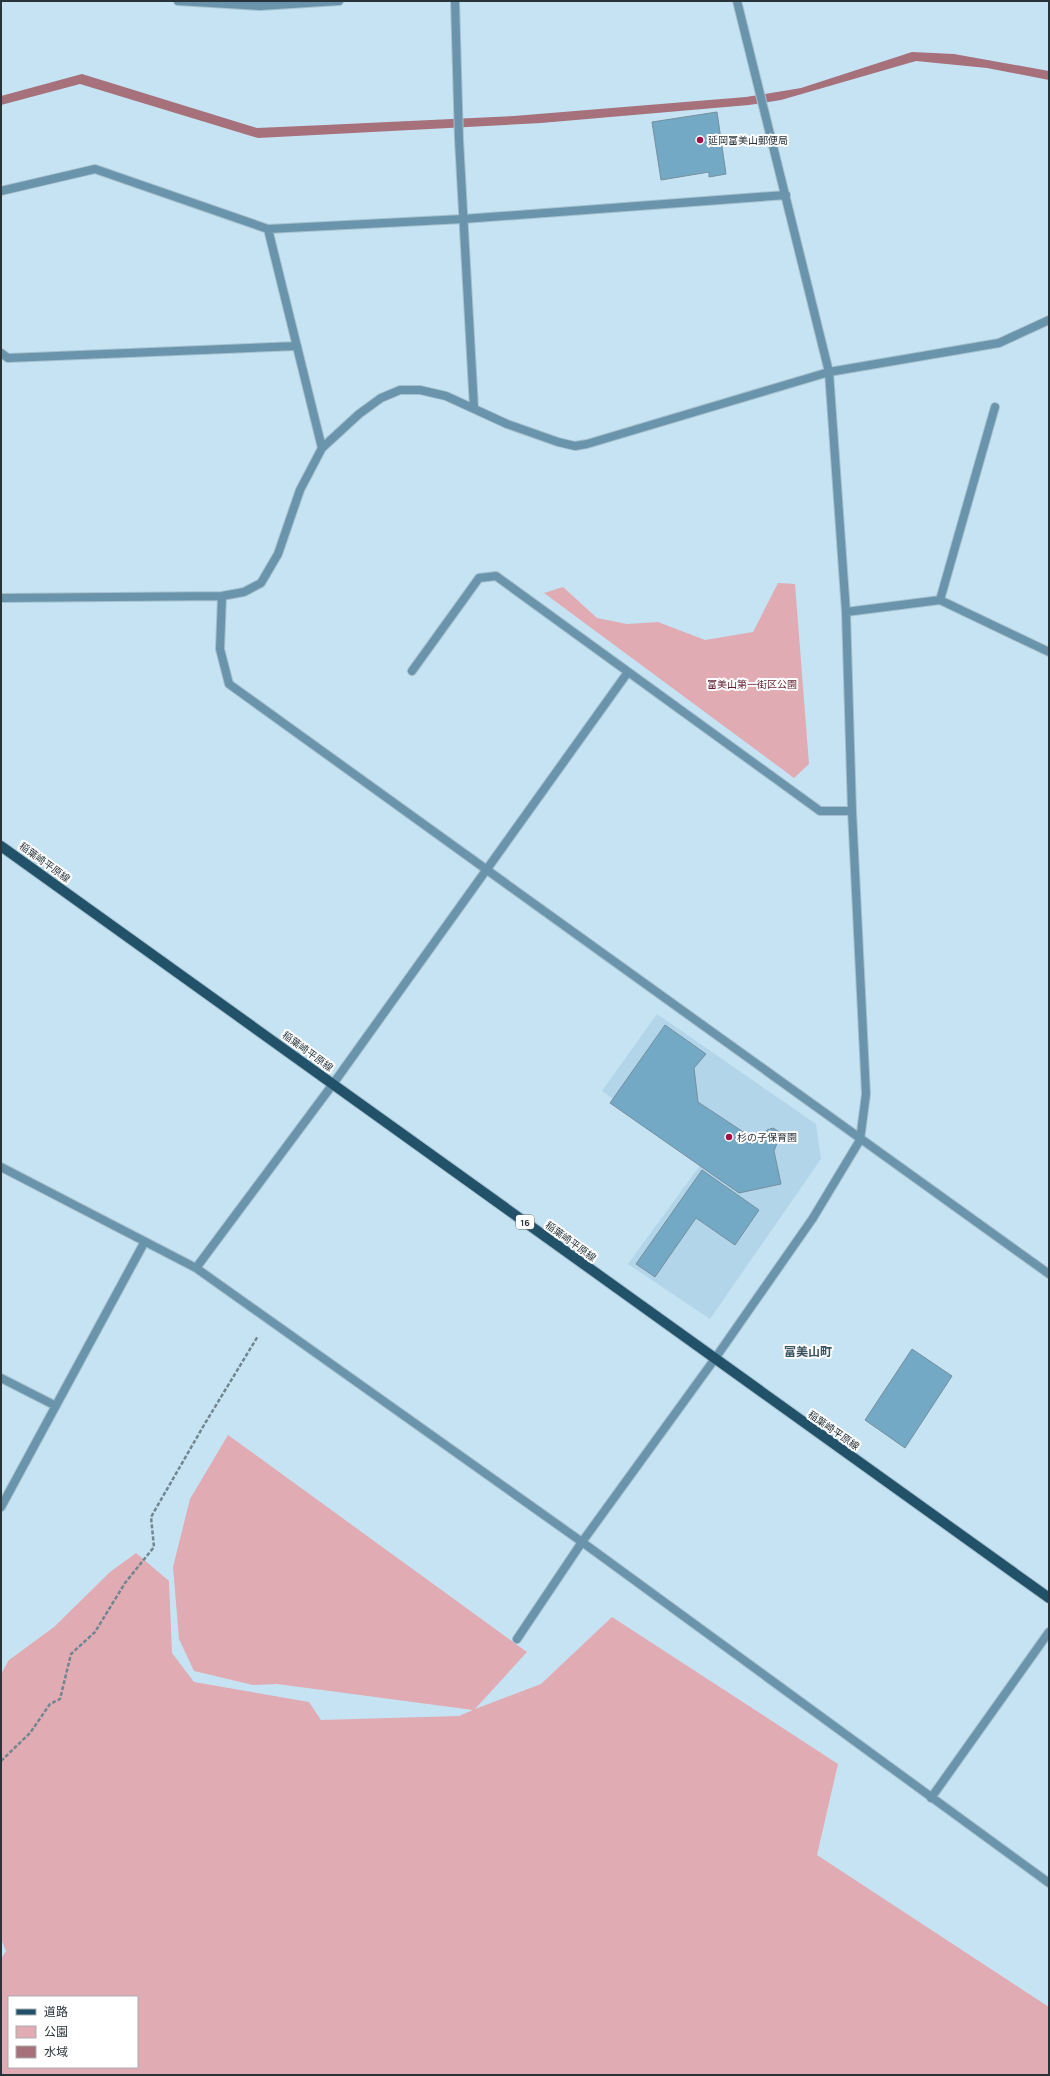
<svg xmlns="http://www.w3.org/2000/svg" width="1050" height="2076" viewBox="0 0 1050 2076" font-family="Manrope,'Noto Sans JP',sans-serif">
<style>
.built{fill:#b2d5e9}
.green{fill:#e1abb4;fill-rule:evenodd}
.water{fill:#a6717b}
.building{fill:#74a9c5;stroke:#748f9e}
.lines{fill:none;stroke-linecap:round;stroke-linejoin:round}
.street-casing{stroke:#a6c0ce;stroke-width:10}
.primary-casing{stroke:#a6c0ce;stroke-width:12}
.path{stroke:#728690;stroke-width:2.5;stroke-dasharray:4 2;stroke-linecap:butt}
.street{stroke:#6994ab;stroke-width:8}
.primary{stroke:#21526a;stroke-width:10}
.poi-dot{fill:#a61049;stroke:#fff;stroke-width:1.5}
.labels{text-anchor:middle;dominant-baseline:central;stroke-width:4;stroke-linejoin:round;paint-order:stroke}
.shield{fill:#fff;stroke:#687175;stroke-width:1}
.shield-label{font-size:9px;font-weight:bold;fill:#28343a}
.poi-label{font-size:10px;fill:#28343a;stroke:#fff;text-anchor:start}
.park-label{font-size:10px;fill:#611e30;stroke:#fff}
.street-label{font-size:10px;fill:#28343a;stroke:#fff}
.quarter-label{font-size:12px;font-weight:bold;fill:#39525f;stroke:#fff}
</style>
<rect width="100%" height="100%" fill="#c6e3f3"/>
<path class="built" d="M657 1014 816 1124 821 1159 710 1319 628 1264 701 1164 602 1091Z"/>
<path class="green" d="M778 583 795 584 809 764 794 778 544 593 563 587 597 618 627 624 658 622 705 640 753 632Z
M228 1435 527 1652 475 1709 541 1684 612 1617 838 1764 817 1855 1049 2007V2075H1V1959L6 1951 1 1939V1674L9 1660 54 1627 110 1572 136 1553 169 1581 172 1653 194 1682 309 1702 321 1720 459 1716 473 1710 277 1684 253 1685 194 1671 179 1639 173 1567 190 1499ZM9 1997H137V2067H9Z"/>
<path class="water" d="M912 52 954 54 1049 71V80L987 68 916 61 781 100 749 105 541 123 258 138 80 84 1 105V96L82 74 257 128 325 125 514 116 746 97 801 88Z"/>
<path class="building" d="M717 112 726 174 709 177V172L661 180 652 122Z
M665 1025 706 1054 694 1068 698 1102 757 1141 767 1130 773 1128 781 1133 774 1151 781 1184 739 1193 610 1103Z
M702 1170 759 1210 735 1245 696 1218 655 1277 636 1264Z
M912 1349 952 1376 905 1448 865 1420Z"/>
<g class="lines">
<defs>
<path id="street" d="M178 1 260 6 339 1
M455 1 459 140 474 408
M1 191 95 169 268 229 463 219 786 195
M268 229 322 448
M1 353 8 358 297 346
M222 596 220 649 229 684C503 880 774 1079 1049 1274
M1 598 222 596 244 592 261 583 278 554 300 490 322 448 359 414 381 398 400 390H420L446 396 507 424 558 442 575 446 587 444 829 372 999 343 1049 320
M940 600 995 407
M846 612 940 600 1049 652
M412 671 479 578 496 576 820 811H852
M1 1167 196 1268 582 1542 1049 1883
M196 1268 333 1084 628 672
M1 1378 56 1406
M1 1507 144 1243
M517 1639 582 1542 714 1360 813 1218 860 1140 866 1094 852 811 846 612 829 372 737 1
M931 1798 1049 1632"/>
<path id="primary" d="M1 846 1049 1598"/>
</defs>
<use href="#street" class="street-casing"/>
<use href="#primary" class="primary-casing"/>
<path class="path" d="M1 1761 30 1733 50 1704 60 1699 71 1654 95 1632 125 1583 154 1547 151 1517 204 1425 258 1336"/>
<use href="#street" class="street"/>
<use href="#primary" class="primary"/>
</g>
<g class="poi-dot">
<circle cx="700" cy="140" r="4"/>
<circle cx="729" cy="1137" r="4"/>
</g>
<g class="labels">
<rect class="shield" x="516" y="1215" width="18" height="14" rx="3"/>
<g class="shield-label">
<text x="525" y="1222">16</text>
</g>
<g class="poi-label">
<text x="708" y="140">延岡富美山郵便局</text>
<text x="737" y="1137">杉の子保育園</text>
</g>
<g class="park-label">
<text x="752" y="684">富美山第一街区公園</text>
</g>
<g class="street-label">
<text transform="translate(45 862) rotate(36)">稲葉崎平原線</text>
<text transform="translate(308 1051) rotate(36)">稲葉崎平原線</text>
<text transform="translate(571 1241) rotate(36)">稲葉崎平原線</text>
<text transform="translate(834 1430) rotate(35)">稲葉崎平原線</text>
</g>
<g class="quarter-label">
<text x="808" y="1351">富美山町</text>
</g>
</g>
<rect width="1050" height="2076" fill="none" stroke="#28343a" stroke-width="4"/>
<rect x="8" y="1996" width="130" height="72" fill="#ffffff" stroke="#a9aeb0"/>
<rect x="16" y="2009" width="20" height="6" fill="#21526a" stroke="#a9aeb0"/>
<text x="44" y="2016" font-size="12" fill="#28343a">道路</text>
<rect x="16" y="2026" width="20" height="12" fill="#e1abb4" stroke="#a9aeb0"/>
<text x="44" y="2036" font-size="12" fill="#28343a">公園</text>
<rect x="16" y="2046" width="20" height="12" fill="#a6717b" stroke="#a9aeb0"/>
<text x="44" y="2056" font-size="12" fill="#28343a">水域</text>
</svg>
